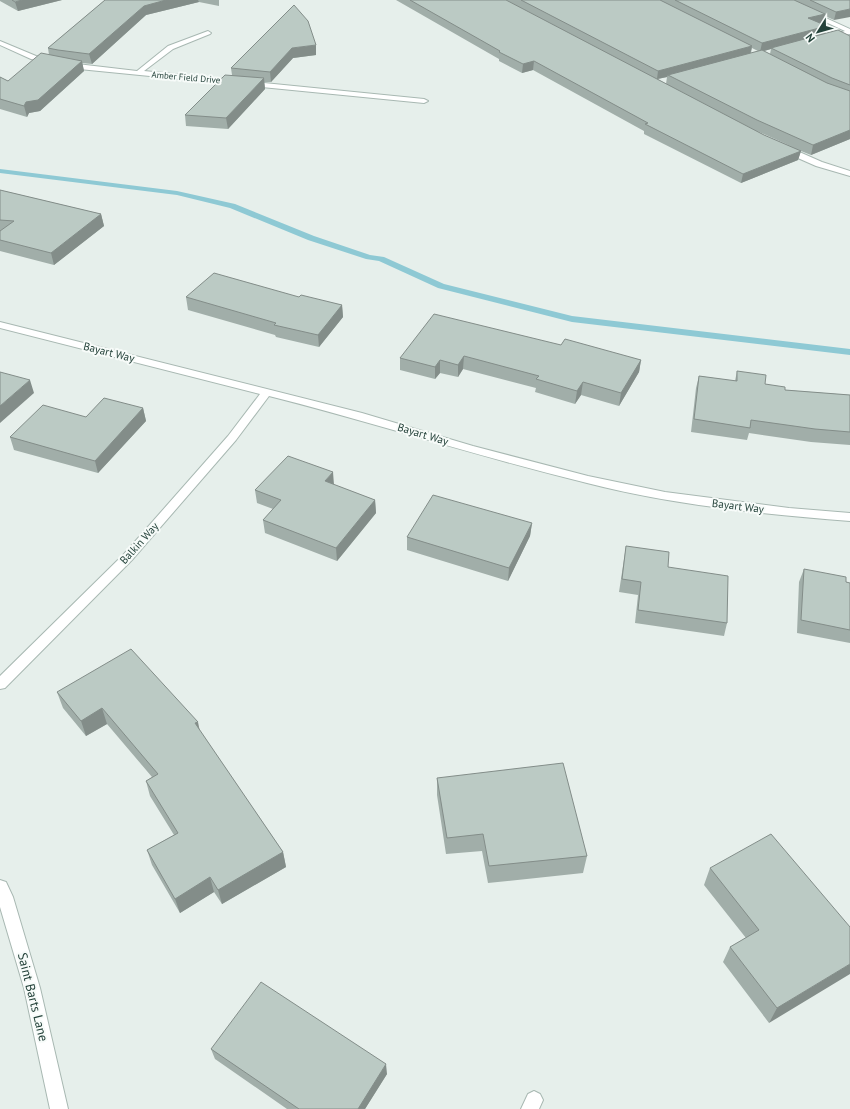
<svg xmlns="http://www.w3.org/2000/svg" width="850" height="1109" viewBox="0 0 850 1109" font-family="'PT Sans',sans-serif">
<style>
.lines{fill:none;stroke-linecap:round;stroke-linejoin:round}
.stream{fill:#8ec9d4;fill-rule:evenodd}
.street-casing{stroke:#a8b8b2;stroke-width:2}
.street{fill:#fff;fill-rule:evenodd}
.wall{fill:#a1aea9;fill-rule:evenodd}
.shaded-wall{fill:#838d89}
.building{fill:#bbcac4;stroke:#838d89}
.labels{text-anchor:middle;dominant-baseline:central;stroke-width:4;stroke-linejoin:round;paint-order:stroke}
.far-street-label{font-size:9px;fill:#24423a;stroke:#f7fbf9}
.street-label{font-size:11px;fill:#24423a;stroke:#f7fbf9}
.near-street-label{font-size:13px;fill:#24423a;stroke:#f7fbf9}
</style>
<rect width="100%" height="100%" fill="#e6efeb"/>
<g class="lines">
<path class="stream" d="M0 169 177 191 235 204 314 236 370 255 384 257 444 284 572 316 850 349V355L572 322 438 288 379 261 366 259 308 240 230 208 177 195 0 173Z"/>
<defs>
<path id="street" d="M778 0H786L850 29V34L828 38V36L845 31Z
M208 31 211 33 210 34 173 49 144 71 424 99 428 101 424 103 69 68 31 59 0 45V41L36 56 60 62 137 71 168 46Z
M782 147H788L822 162 850 171V176L816 166 782 151Z
M0 322 362 413 473 446 588 476 665 492 789 508 850 513V521C762 514 673 505 587 483 480 457 376 423 269 396L236 440 132 560 5 688 0 689V676L124 554 228 436 260 394 0 328Z
M0 880 6 882 13 897 40 988 68 1109H50L24 988 0 907Z
M534 1091 540 1094 543 1100 539 1109H521L528 1094Z"/>
</defs>
<use href="#street" class="street-casing"/>
<use href="#street" class="street"/>
</g>
<path class="wall" d="M0 0H62L18 11 0 1Z
M105 0H219V6L199 2 146 15 92 64 82 63 84 71 40 111 29 113 27 117 0 109V77L8 81 49 55 48 48Z
M396 0H850L834 20 825 16 823 23H820L825 34 850 36V139L811 155 801 151 798 160 741 183 644 134V131L533 70 522 73 499 61V59ZM752 48 758 51 751 53ZM771 49 770 54 764 51ZM667 77 666 84 658 79ZM757 131 795 148 764 135Z
M316 45V55L293 58 271 82H264L265 89 228 129 186 126 185 115 232 75 231 68Z
M0 190 101 214 104 226 54 265 0 251Z
M186 297H299L342 305 343 317 319 347 276 337 275 335 188 310Z
M561 345 641 360 639 372 619 406 581 395 575 404 535 392 536 388 463 369 458 377 440 373 435 379 400 370V358Z
M737 371 765 384 785 390 850 395V445L811 442 749 433 747 440 691 432 696 388 699 376 735 381Z
M143 408 146 421 98 473 14 450 10 437 86 417Z
M334 485 375 500 376 513 337 561 265 533 263 520 273 509 257 503 255 490Z
M532 523 530 536 508 581 407 550V537Z
M626 546 668 567 727 623 724 636 635 623 638 595 619 592Z
M804 569 850 583V643L797 633 799 582Z
M57 692 200 731 283 852 286 867 222 904 214 892 180 913 152 865 147 850 174 835 150 796 146 781 152 777 107 724 86 736 63 708Z
M437 778 587 856 583 873 488 883 482 851 446 854 437 795Z
M710 868 850 927 769 1023 723 962 730 947 746 938 704 885Z
M211 1049 387 1074 365 1109H287L215 1059Z"/>
<path class="shaded-wall" d="M22 0H62L18 11 15 2Z
M166 0H198L199 2 146 15 92 64 89 54 144 6Z
M850 9V17L834 20 836 12Z
M825 14 823 23 806 26 808 18Z
M827 26 825 35 771 48V49L760 52 762 43Z
M316 45V55L293 58 271 82 270 72 292 48Z
M752 46 750 55 668 75 667 77 657 79 658 71Z
M82 61 84 71 40 111 29 113 27 117 24 106 26 102Z
M534 61 533 70 522 73 523 64Z
M264 78 265 89 228 129 226 118Z
M850 130V139L811 155 813 145Z
M801 151 798 160 741 183 743 174Z
M101 214 104 226 54 265 51 253Z
M342 305 343 317 319 347 318 335Z
M464 356 463 369 458 377V365Z
M440 360V373L435 379V367Z
M641 360 639 372 619 406 621 393Z
M30 380 34 393 0 423V406Z
M583 382 581 395 575 404 577 391Z
M143 408 146 421 98 473 95 461Z
M333 472 334 485 325 481Z
M375 500 376 513 337 561 336 548Z
M532 523 530 536 508 581 509 568Z
M102 708 107 724 86 736 81 721Z
M198 722 201 737 195 723Z
M283 852 286 867 222 904 218 890Z
M210 877 214 892 180 913 175 899Z
M850 964V974L769 1023 777 1008Z
M386 1064 387 1074 365 1109H358Z"/>
<path class="building" d="M12 0H22L15 2Z
M105 0H166L144 6 89 54 58 50 48 48Z
M410 0H506L764 135 801 151 743 174 645 124 648 123 534 61 523 64 499 52 500 51Z
M521 0H660L752 46 658 71Z
M675 0H794L825 14 808 18 827 26 762 43Z
M810 0H850V9L836 12Z
M294 5 308 21 316 45 292 48 270 72 231 68Z
M838 30 850 36V85L832 78 771 48Z
M762 50 827 83 850 91V130L813 145 757 120 668 75Z
M41 53 82 61 38 100 26 102 24 106 0 99V77L8 81Z
M225 75 264 78 226 118 185 115Z
M0 190 101 214 51 253 0 240V231L14 221 0 220Z
M214 273 299 297 301 295 342 305 318 335 274 325 276 323 186 297Z
M434 314 561 345 565 339 641 360 621 393 583 382 577 391 536 379 539 376 464 356 458 365 440 360 435 367 400 358Z
M737 371 766 375 765 384 785 387V390L850 395V432L815 429 751 420 750 428 694 419 699 376 737 381Z
M0 372 30 380 0 406Z
M104 398 143 408 95 461 10 437 43 405 86 417Z
M288 456 333 472 325 481 375 500 336 548 263 520 281 500 255 490Z
M433 495 532 523 509 568 407 537Z
M626 546 669 552 668 567 728 576 727 623 638 610 641 582 622 579Z
M804 569 846 577V582L850 583V630L801 620Z
M131 649 198 722 195 723 283 852 218 890 210 877 175 899 147 850 178 833 146 781 158 774 102 708 81 721 57 692Z
M563 763 587 856 489 866 483 834 447 838 437 778Z
M771 834 850 927V964L777 1008 730 947 759 930 710 868Z
M261 982 386 1064 358 1109H299L211 1049Z"/>
<g class="labels">
<g class="far-street-label">
<text transform="translate(186 77) rotate(5)">Amber Field Drive</text>
</g>
<g class="street-label">
<text transform="translate(109 352) rotate(14)">Bayart Way</text>
<text transform="translate(423 434) rotate(17)">Bayart Way</text>
<text transform="translate(738 506) rotate(7)">Bayart Way</text>
<text transform="translate(139 543) rotate(-48)">Balkin Way</text>
</g>
<g class="near-street-label">
<text transform="translate(33 997) rotate(76)">Saint Barts Lane</text>
</g>
</g>
<g transform="translate(818 32) rotate(233)" stroke="#f7fbf9" stroke-width="3" paint-order="stroke">
<path d="M0-3L7 15L0 10L-7 15Z" fill="#24423a"/>
<text y="-6" font-size="11" font-weight="bold" text-anchor="middle" fill="#24423a">N</text>
</g>
</svg>
